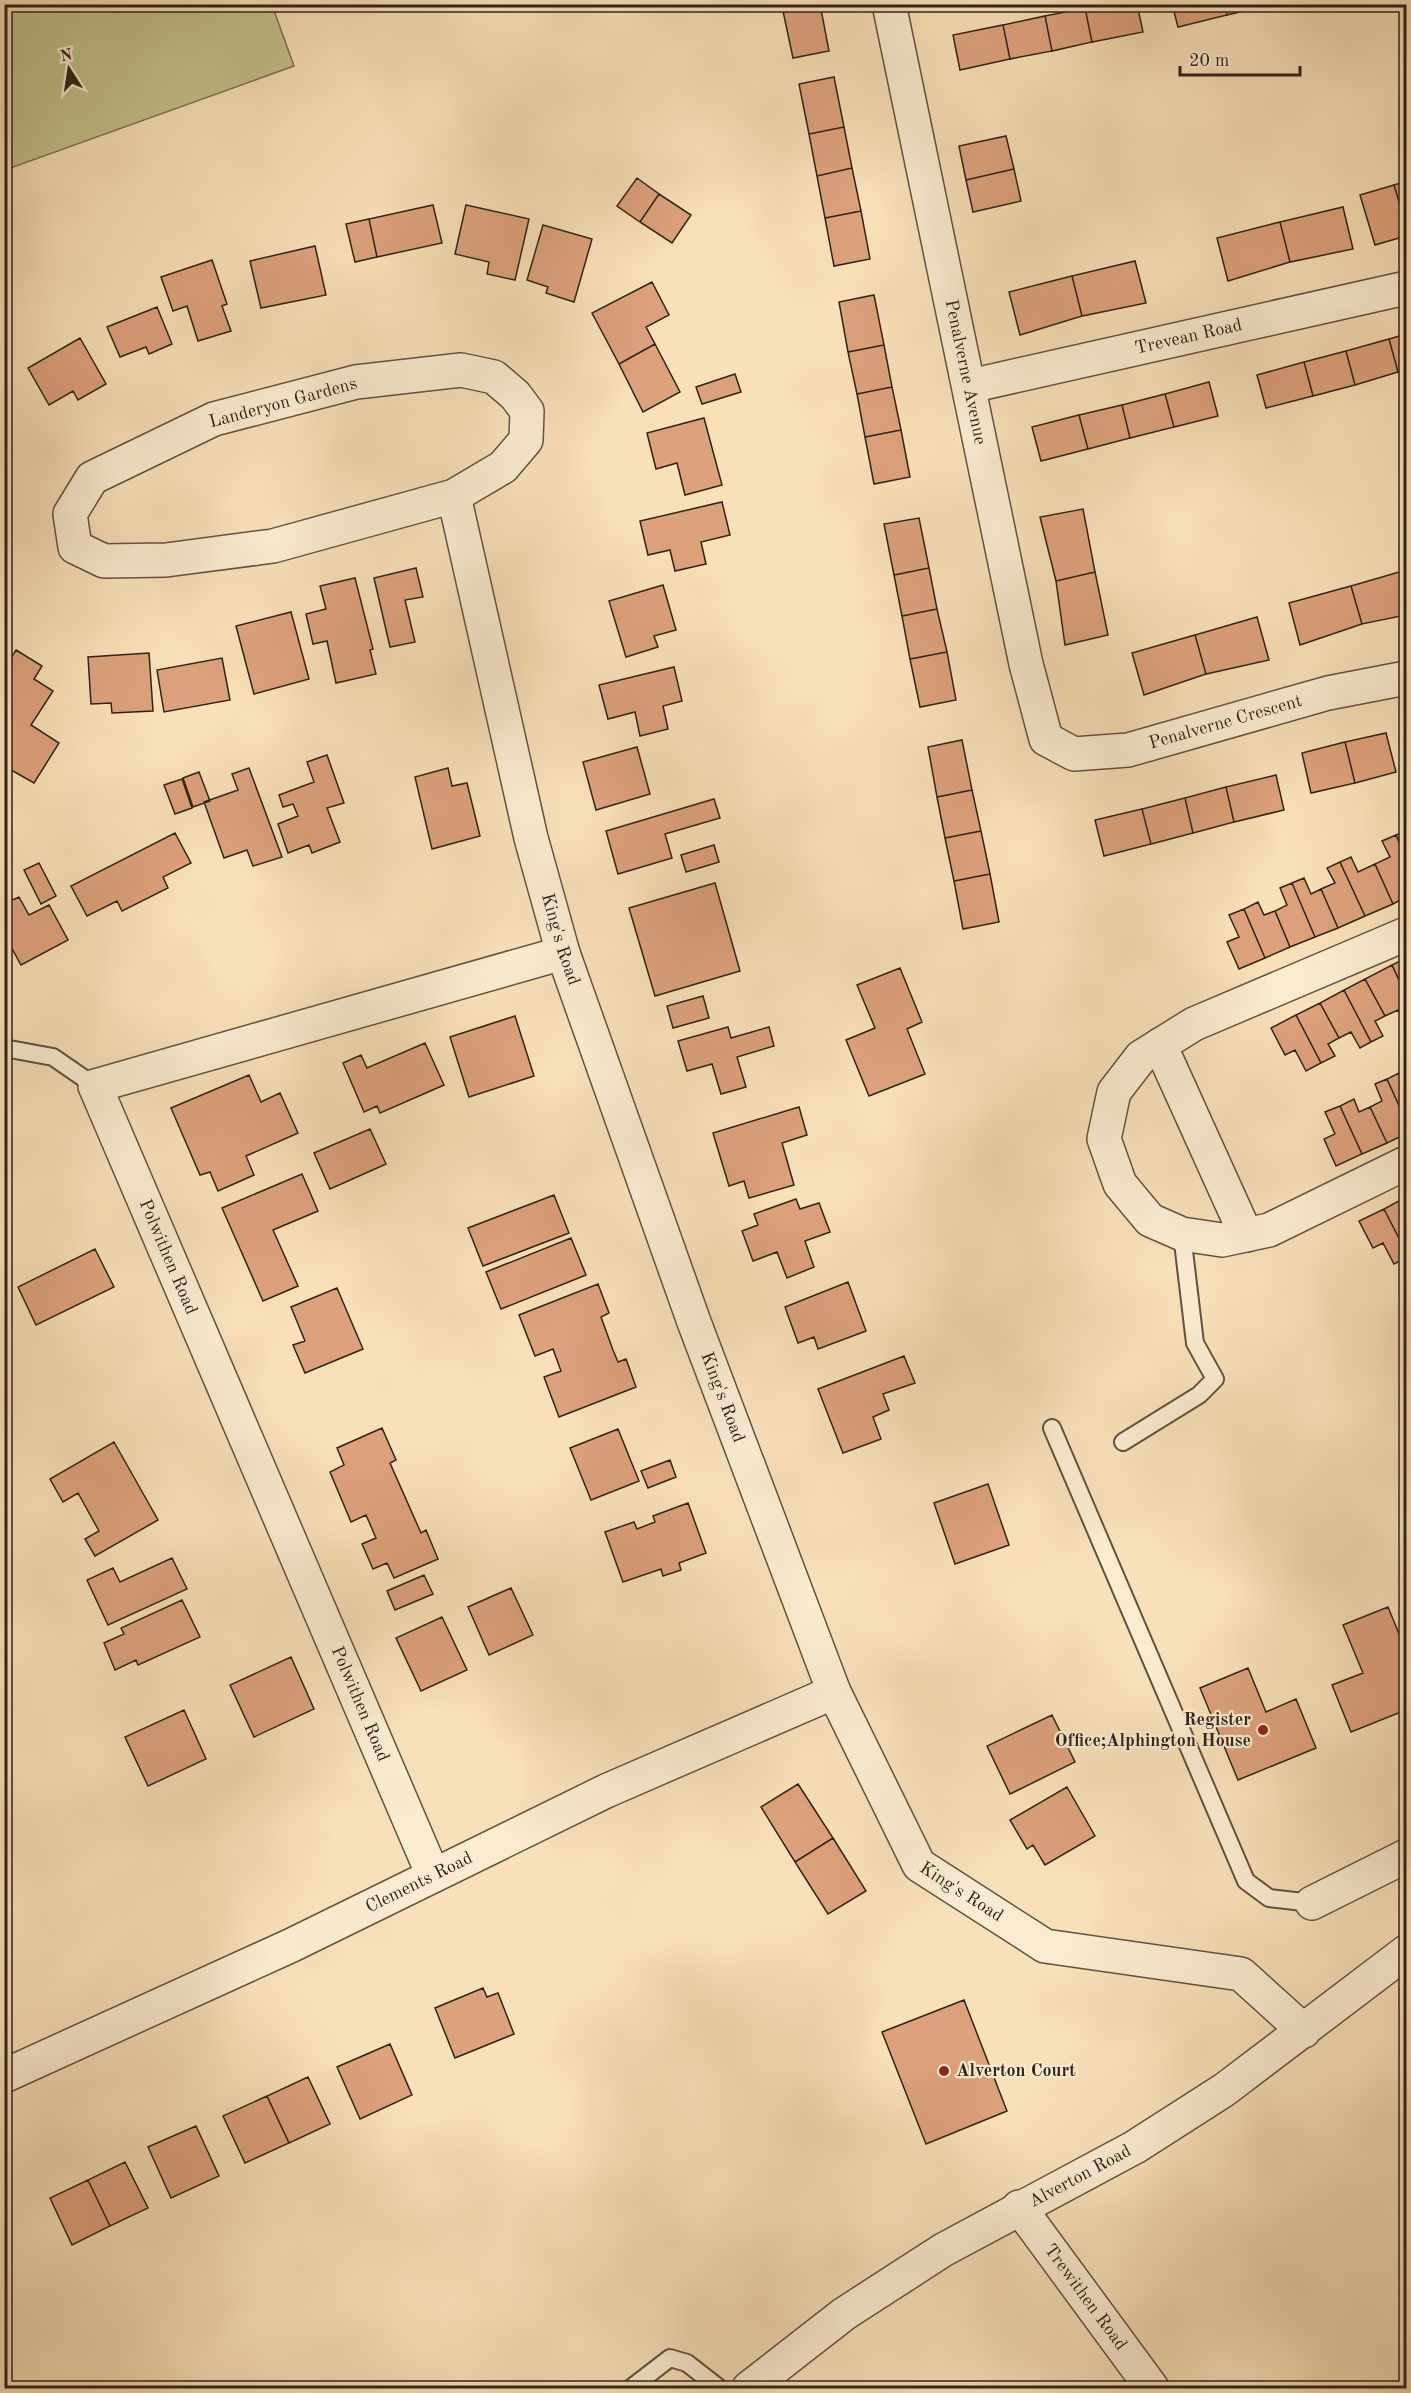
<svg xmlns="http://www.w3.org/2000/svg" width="1411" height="2393" viewBox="0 0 1411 2393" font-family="'Old Standard TT',serif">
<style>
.green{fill:#c2c18b;stroke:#787252;stroke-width:1.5}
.building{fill:#dda17c;stroke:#2e231a;stroke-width:1.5}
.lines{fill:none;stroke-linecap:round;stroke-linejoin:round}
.service-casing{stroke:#605242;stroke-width:20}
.minor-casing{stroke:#605242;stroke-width:36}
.tertiary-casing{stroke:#605242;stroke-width:36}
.service{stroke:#faebd1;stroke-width:16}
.minor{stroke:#faebd1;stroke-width:33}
.tertiary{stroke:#faebd1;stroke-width:33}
.poi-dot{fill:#8f2418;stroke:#faebd1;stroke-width:2}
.labels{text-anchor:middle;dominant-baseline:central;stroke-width:4.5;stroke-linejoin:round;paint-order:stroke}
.street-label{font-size:18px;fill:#2e231a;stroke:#faebd1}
.poi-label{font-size:18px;font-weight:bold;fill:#2e231a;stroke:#faebd1;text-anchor:end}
</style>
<rect width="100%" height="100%" fill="#f8e0b8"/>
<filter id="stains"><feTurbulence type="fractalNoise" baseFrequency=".00333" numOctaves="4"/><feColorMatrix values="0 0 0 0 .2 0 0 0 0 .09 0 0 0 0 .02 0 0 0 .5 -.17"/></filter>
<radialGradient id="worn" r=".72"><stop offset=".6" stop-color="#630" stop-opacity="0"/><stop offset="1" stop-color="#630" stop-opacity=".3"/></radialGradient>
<path class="green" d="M5 4 272 5 294 66 5 170Z"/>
<path class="building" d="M782 4H813L783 11Z
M813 4H820L829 51 793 58 783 11Z
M1101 4H1137L1143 32 1092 42 1085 8Z
M1172 4H1225L1227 15 1178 27Z
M1225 4H1269V5L1227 15Z
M1085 8 1092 42 1052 51 1045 16Z
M1045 16 1052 51 1010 59 1003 25Z
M1003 25 1010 59 960 70 953 35Z
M834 77 844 127 809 134 799 84Z
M844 127 852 168 817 176 809 134Z
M1006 136 1014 169 966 180 959 146Z
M852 168 861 211 825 218 817 176Z
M1014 169 1021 201 973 212 966 180Z
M637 178 659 194 640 222 617 206Z
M1406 181V225L1394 185Z
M1394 185 1406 225V236L1375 245 1360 195Z
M659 194 691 215 672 243 640 222Z
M433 205 442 243 377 257 369 219Z
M466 205 529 219 515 280 487 274 489 262 455 254Z
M1343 207 1353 249 1290 262 1280 222Z
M861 211 870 259 834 266 825 218Z
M369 219 377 257 355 262 346 224Z
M1280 222 1290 262 1228 281 1217 238Z
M543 225 592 239 574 302 546 293 548 287 527 280Z
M315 246 326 295 261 308 250 261Z
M212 260 227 304 222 306 231 331 198 341 187 306 173 311 161 277Z
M1135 261 1146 303 1082 316 1072 276Z
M1072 276 1082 316 1020 335 1009 292Z
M652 282 669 315 646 327 655 344 619 364 592 313Z
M874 295 884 345 848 352 839 302Z
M157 307 172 344 149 354 146 347 120 357 107 327Z
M1406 334V370L1398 372 1389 339Z
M80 338 106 384 78 400 73 391 49 405 28 368Z
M1389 339 1398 372 1355 385 1346 351Z
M655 344 680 392 643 412 619 364Z
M884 345 892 387 857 394 848 352Z
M1346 351 1355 385 1313 396 1304 362Z
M1304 362 1313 396 1266 408 1257 375Z
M735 374 741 392 702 404 696 387Z
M1209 382 1218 416 1174 427 1165 394Z
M892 387 901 430 865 437 857 394Z
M1165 394 1174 427 1130 438 1122 405Z
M1122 405 1130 438 1088 449 1079 415Z
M1079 415 1088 449 1041 461 1032 427Z
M704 418 722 485 685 495 677 463 656 469 647 433Z
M901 430 910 477 874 484 865 437Z
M722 502 730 535 701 542 706 564 675 571 670 550 648 555 640 521Z
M1083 509 1095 572 1056 581 1040 517Z
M919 518 929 568 894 575 884 524Z
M416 568 423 597 405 600 415 642 390 647 374 578Z
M929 568 937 609 902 616 894 575Z
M1406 570V615L1362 624 1351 586Z
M1095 572 1108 635 1065 645 1056 581Z
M355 578 373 649 370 650 376 674 336 683 327 641 313 644 306 614 326 609 320 586Z
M663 585 676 630 654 636 658 647 626 657 609 601Z
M1351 586 1362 624 1300 645 1289 603Z
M937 609 947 652 910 659 902 616Z
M291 612 309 679 254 694 236 626Z
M1257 617 1269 660 1206 674 1195 635Z
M1195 635 1206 674 1144 695 1132 653Z
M16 650 42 666 34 679 53 691 31 725 59 743 34 783 4 766V669Z
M947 652 956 700 920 707 910 659Z
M149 653 153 711 112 713 111 703 91 704 88 657Z
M222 658 230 700 164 712 157 670Z
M674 667 682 701 663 706 668 729 640 736 635 712 608 719 599 685Z
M1386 733 1396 772 1355 783 1345 742Z
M962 740 972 790 937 797 928 747Z
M1345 742 1355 783 1311 793 1302 753Z
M637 747 650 794 596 810 583 762Z
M327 755 344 803 327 808 340 842 312 853 309 845 288 853 278 824 298 816 293 804 283 807 279 795 314 782 307 762Z
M249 768 282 857 253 866 247 850 224 858 204 802 238 790 232 774Z
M448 768 452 786 467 783 480 836 432 849 415 777Z
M199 772 210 801 193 807 183 778Z
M1276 775 1284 810 1234 822 1226 787Z
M182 779 192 808 175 814 164 785Z
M1226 787 1234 822 1193 833 1185 798Z
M972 790 981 831 945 838 937 797Z
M1185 798 1193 833 1151 844 1142 809Z
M714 799 720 818 665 834 672 858 618 874 606 831Z
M1142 809 1151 844 1104 856 1095 820Z
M981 831 990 874 954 881 945 838Z
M1406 831V859L1396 835Z
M175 833 191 863 163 877 168 888 122 911 117 901 87 916 71 886Z
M1396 835 1406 859V897L1393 904 1375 864 1390 857 1382 841Z
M714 845 719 862 686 872 681 855Z
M1351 857 1358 872 1375 864 1393 904 1365 916 1340 862Z
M1340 862 1365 916 1338 928 1321 889 1335 883 1327 868Z
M39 863 56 896 41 904 24 870Z
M990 874 999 922 963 929 954 881Z
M1304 878 1311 894 1321 889 1338 928 1315 937 1292 883Z
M715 883 740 971 655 996 629 908Z
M1292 883 1315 937 1290 947 1275 911 1287 905 1280 888Z
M19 897 29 915 49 905 68 940 21 965 4 934V904Z
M1258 902 1264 915 1275 911 1290 947 1265 958 1244 909Z
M1244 909 1265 958 1239 969 1227 942 1239 937 1229 915Z
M1406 958V995L1392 965Z
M1392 965 1406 995 1405 1025 1398 1010 1385 1016 1365 979Z
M900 968 922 1022 907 1029 925 1074 869 1096 846 1040 875 1028 857 985Z
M1365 979 1385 1016 1375 1021 1383 1036 1371 1042 1344 990Z
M1344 990 1371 1042 1360 1048 1351 1032 1339 1038 1320 1003Z
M703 996 709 1018 673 1028 667 1006Z
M1320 1003 1339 1038 1328 1044 1335 1056 1321 1063 1296 1015Z
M1296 1015 1321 1063 1306 1071 1295 1050 1285 1055 1271 1028Z
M515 1016 534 1076 469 1097 450 1037Z
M728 1027 731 1038 769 1027 774 1046 737 1057 746 1087 721 1094 712 1064 687 1071 678 1041Z
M425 1043 444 1085 380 1113 377 1106 364 1112 343 1063 361 1055 367 1068Z
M1399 1073 1406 1088V1121L1387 1079Z
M249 1075 261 1102 280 1093 298 1133 246 1156 254 1175 218 1191 210 1172 200 1175 171 1108Z
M1387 1079 1406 1121V1134L1387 1143 1370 1107 1382 1101 1375 1084Z
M1354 1099 1359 1112 1370 1107 1387 1143 1362 1154 1340 1106Z
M1340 1106 1362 1154 1336 1166 1324 1139 1335 1134 1325 1112Z
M799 1107 807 1135 782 1143 794 1185 749 1198 744 1181 729 1186 713 1133Z
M370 1129 386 1164 330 1189 314 1153Z
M302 1174 318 1211 273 1230 298 1286 263 1301 222 1208Z
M554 1195 569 1233 483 1266 468 1228Z
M1406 1197V1252L1384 1209Z
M796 1199 800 1209 819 1203 830 1232 805 1241 814 1267 787 1278 777 1252 753 1261 742 1231 758 1225 754 1214Z
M1384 1209 1406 1252V1258L1394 1264 1383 1243 1373 1248 1359 1221Z
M571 1238 586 1275 501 1309 486 1272Z
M95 1249 114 1287 36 1325 18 1287Z
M848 1282 866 1331 818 1349 814 1337 798 1343 785 1307Z
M598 1284 609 1313 601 1317 613 1350 618 1362 626 1359 636 1387 559 1417 544 1377 561 1371 553 1349 535 1356 519 1315Z
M337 1288 363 1349 305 1373 293 1345 305 1341 291 1307Z
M904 1356 915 1383 883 1394 889 1410 873 1417 881 1439 843 1453 818 1389Z
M382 1428 396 1460 390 1463 421 1533 426 1530 438 1559 394 1578 387 1563 373 1569 362 1544 376 1538 366 1515 351 1522 330 1472 344 1465 337 1448Z
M618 1429 639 1481 591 1500 570 1448Z
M114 1442 158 1520 95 1556 85 1539 99 1531 78 1493 63 1502 50 1479Z
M670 1460 676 1477 648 1488 641 1471Z
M988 1484 1009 1545 955 1564 934 1503Z
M688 1503 706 1553 679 1563 681 1570 663 1576 661 1569 623 1582 605 1532 634 1522 637 1529 655 1522 653 1516Z
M172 1558 187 1589 108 1625 87 1580 113 1568 120 1582Z
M424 1575 433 1594 395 1610 387 1591Z
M511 1588 533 1635 489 1655 468 1607Z
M182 1600 200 1637 138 1665 136 1660 115 1670 104 1643 124 1634 121 1628Z
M1388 1607 1406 1651V1710L1351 1732 1332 1685 1363 1673 1343 1625Z
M442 1617 467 1670 421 1691 396 1638Z
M291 1657 314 1709 254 1737 230 1685Z
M1248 1668 1266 1712 1296 1699 1316 1748 1238 1780 1200 1688Z
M184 1710 206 1759 148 1786 125 1737Z
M1052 1715 1075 1762 1010 1794 987 1746Z
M798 1784 833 1838 795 1862 761 1807Z
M1067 1787 1095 1836 1045 1865 1033 1845 1027 1849 1010 1820Z
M833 1838 866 1891 828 1914 795 1862Z
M483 1988 487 1997 498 1993 514 2034 455 2058 435 2008Z
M964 2000 1007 2111 926 2144 882 2032Z
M390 2044 412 2095 360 2119 337 2067Z
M308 2077 330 2124 289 2143 267 2096Z
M267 2096 289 2143 245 2163 223 2116Z
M196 2126 219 2176 171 2198 148 2147Z
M125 2162 148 2208 110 2226 88 2180Z
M88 2180 110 2226 72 2245 50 2198Z"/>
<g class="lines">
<defs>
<path id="service" d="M4 1048 53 1057 95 1086
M1052 1428 1246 1881 1269 1898 1312 1903
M1123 1442 1199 1395 1215 1379 1195 1343 1182 1234
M631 2388 670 2358 687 2363 719 2388"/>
<g id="minor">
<path id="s1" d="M889 4 1026 664 1046 739 1074 754 1128 750 1328 693 1406 678"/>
<path d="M461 370 494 377 515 395 527 411 526 440 503 467 454 496 273 546 166 560 104 561 75 547 70 514 92 478 214 419 356 382Z"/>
<path id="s2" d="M970 386 1406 288"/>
<path id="s3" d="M454 496 531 838 563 953 694 1322 834 1692 919 1865 1045 1946 1241 1974 1304 2031"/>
<path d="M1406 934 1194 1024 1141 1057 1114 1092 1104 1139 1120 1184 1150 1220 1182 1234 1222 1240 1269 1230 1406 1163"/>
<path d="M1160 1045 1246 1235"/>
<path d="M433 1875 95 1086 563 953"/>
<path d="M1312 1903 1406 1856"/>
<path id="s4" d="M4 2076 292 1945 606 1791 834 1692"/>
<path id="s5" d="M1019 2207 1152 2388"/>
</g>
<g id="tertiary">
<path id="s6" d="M749 2388 844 2314 943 2250 1135 2147 1224 2090 1406 1952"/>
</g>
</defs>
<use href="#service" class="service-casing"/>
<use href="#minor" class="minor-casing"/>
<use href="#tertiary" class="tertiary-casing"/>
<use href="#service" class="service"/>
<use href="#minor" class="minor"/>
<use href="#tertiary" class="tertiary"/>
</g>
<g class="poi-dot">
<circle cx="1263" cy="1730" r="6"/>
<circle cx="944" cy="2071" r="6"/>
</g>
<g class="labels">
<g class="street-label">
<text stroke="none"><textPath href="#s2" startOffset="224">Trevean Road</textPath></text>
<text stroke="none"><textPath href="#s1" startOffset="376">Penalverne Avenue</textPath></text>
<text transform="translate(283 403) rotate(-15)">Landeryon Gardens</text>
<text stroke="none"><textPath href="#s1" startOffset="939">Penalverne Crescent</textPath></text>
<text stroke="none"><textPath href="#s3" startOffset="456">King's Road</textPath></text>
<text transform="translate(168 1257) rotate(67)">Polwithen Road</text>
<text stroke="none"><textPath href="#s3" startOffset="942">King's Road</textPath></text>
<text transform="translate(360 1704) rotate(67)">Polwithen Road</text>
<text stroke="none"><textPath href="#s4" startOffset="458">Clements Road</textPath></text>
<text stroke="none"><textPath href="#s3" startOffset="1500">King's Road</textPath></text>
<text stroke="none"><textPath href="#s6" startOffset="394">Alverton Road</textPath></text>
<text stroke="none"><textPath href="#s5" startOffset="112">Trewithen Road</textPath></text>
</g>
<g class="poi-label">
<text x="1251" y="1720">Register<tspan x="1251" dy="21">Office;Alphington House</tspan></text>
<text x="956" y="2071" text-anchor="start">Alverton Court</text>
</g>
</g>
<rect width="1411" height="2393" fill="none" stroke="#f8e0b8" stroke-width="24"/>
<rect x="6" y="6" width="1399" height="2381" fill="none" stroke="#2e231a" stroke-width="3"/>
<rect x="12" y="12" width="1387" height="2369" fill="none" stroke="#2e231a" stroke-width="1.5"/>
<g transform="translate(69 69) rotate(348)" stroke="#faebd1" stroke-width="4.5" paint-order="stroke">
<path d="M0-4.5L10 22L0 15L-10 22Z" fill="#2e231a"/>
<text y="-9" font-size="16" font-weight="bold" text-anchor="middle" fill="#2e231a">N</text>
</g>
<path d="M1180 66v9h120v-9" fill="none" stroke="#2e231a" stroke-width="3"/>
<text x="1189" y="66" font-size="18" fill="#2e231a" stroke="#faebd1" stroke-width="4.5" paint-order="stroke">20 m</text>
<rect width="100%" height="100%" filter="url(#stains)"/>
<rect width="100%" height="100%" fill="url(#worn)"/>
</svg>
